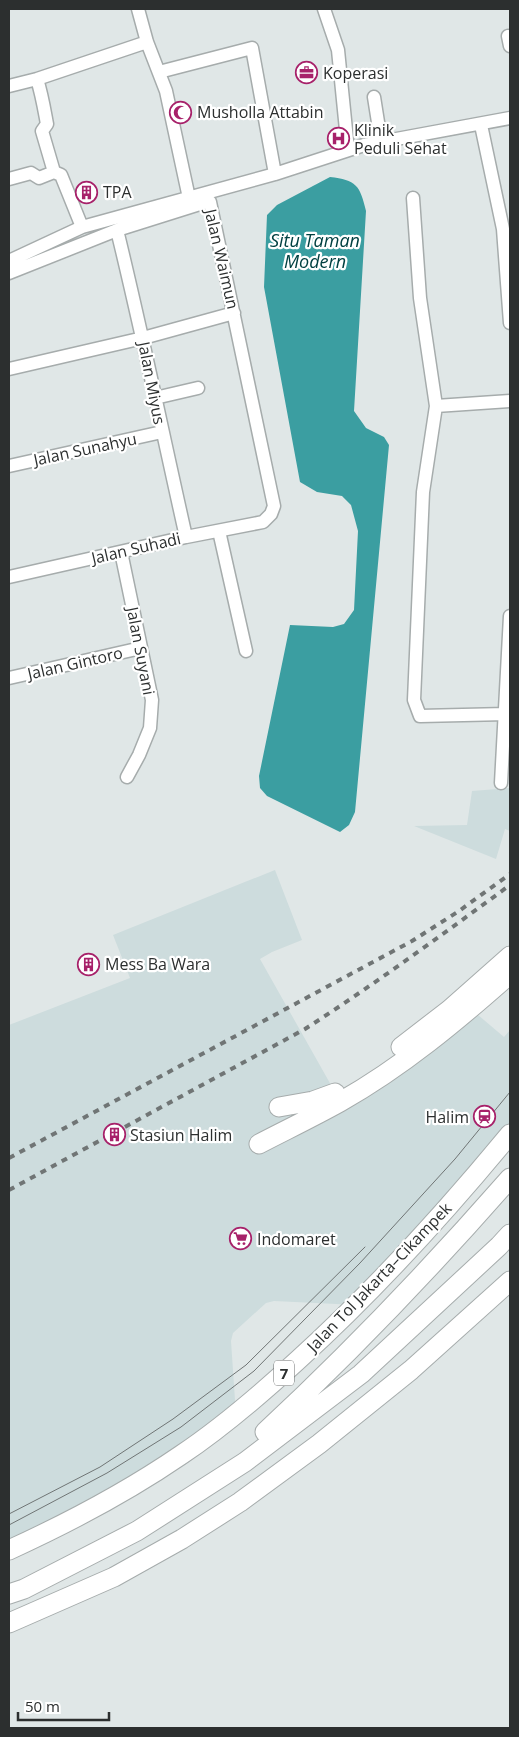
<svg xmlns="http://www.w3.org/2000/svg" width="519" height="1737" viewBox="0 0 519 1737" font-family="'Open Sans',sans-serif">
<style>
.built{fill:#cddcdd}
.water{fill:#3b9ea1}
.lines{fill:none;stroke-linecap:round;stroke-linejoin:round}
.minor-casing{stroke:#a6acac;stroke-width:15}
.highway-casing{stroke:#a6acac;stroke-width:21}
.minor{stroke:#fff;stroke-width:12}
.highway{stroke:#fff;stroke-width:19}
.tram{stroke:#707575;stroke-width:1}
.rail{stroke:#707575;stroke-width:4;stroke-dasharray:6 6;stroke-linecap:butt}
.labels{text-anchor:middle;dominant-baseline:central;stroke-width:4.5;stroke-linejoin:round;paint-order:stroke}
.shield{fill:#fff;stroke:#6b6d6d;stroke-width:1}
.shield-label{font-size:15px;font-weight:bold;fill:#2c2f2f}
.poi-label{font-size:16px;fill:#2c2f2f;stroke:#fff;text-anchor:start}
.street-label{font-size:16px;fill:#2c2f2f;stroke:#fff}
.water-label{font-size:18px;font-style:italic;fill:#004041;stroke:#fff}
</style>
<rect width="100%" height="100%" fill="#e0e7e7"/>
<path class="built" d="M510 788V831L505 829 496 859 414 826 467 825 472 791Z
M275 870 302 940 272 952 260 959 340 1101 471 1009 504 1037 510 1030V1134L357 1305 274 1301 266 1303 233 1333 231 1341 236 1415 9 1550V1025L130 978 113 935Z"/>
<path class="water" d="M330 177C356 180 360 185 366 211L354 411 366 428 384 437 389 445 355 812 349 825 340 832 267 796 260 788 259 776 290 625 333 627 344 624 354 610 358 531 351 505 342 496 317 492 300 482 264 287 267 215 277 205Z"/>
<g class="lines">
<defs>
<path id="minor" d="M138 9 147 42 166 91 189 198
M324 9 338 50 348 150
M508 36 510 46
M159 72 252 48 275 174
M37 79C42 95 44 108 47 124L42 131 54 172
M9 86 37 79 147 42
M374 97 381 141
M481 125 503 229 510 323
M9 179 31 173 39 178 54 172 61 175 82 227
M413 198 420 298 436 406 510 401
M117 230C142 332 163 435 186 537
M9 261 82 227 275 174 364 145 510 118
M9 273 117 230 206 202H210L274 506 271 514 263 522 186 537 9 577
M9 369 143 338 234 313
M155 398 198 388
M436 406 423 492 414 700 420 716 506 714
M9 466 162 432
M219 531 246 651
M121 552 152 700 150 728 139 755 127 777
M9 678 141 648
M501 783 510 616"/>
<path id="highway" d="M401 1047 449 1010 510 956
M279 1107 313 1101 335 1093
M259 1144C286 1130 313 1117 340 1102 402 1067 457 1021 510 974
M265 1432C351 1352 433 1266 510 1178
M9 1550C68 1523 127 1492 181 1455 223 1427 261 1394 298 1360 375 1290 444 1214 510 1134
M9 1594 24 1589 137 1531 245 1462 361 1374 499 1246 510 1234
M9 1623 114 1577 182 1539 240 1502 319 1444 411 1370 510 1281"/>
</defs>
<use href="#minor" class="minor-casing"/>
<use href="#highway" class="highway-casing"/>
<use href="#minor" class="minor"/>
<use href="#highway" class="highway"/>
<path class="tram" d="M9 1514 100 1467 173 1419 246 1365 365 1247
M9 1525 107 1473 181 1427 254 1371 360 1263 455 1159 510 1092"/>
<path class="rail" d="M9 1158 412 941 459 911 510 874
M9 1190 305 1029C375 984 443 934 510 885"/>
</g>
<defs>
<symbol id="office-ring" viewBox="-11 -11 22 22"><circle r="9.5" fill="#fff" stroke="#a7216a" stroke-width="1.5"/><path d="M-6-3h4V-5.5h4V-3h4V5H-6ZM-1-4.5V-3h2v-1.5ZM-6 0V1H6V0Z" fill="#a7216a"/></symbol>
<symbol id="mosque-ring" viewBox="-11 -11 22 22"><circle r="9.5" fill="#fff" stroke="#a7216a" stroke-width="1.5"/><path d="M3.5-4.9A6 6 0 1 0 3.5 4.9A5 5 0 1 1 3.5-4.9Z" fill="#a7216a"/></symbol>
<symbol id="hospital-ring" viewBox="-11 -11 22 22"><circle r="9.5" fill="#fff" stroke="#a7216a" stroke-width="1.5"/><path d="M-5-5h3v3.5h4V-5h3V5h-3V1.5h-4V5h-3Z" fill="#a7216a"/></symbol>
<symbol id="building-ring" viewBox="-11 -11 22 22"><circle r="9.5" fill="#fff" stroke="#a7216a" stroke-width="1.5"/><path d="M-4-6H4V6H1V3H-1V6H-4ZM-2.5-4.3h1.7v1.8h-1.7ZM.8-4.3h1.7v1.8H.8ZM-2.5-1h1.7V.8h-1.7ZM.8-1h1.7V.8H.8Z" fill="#a7216a"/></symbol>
<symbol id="station-ring" viewBox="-11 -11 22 22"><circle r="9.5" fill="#fff" stroke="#a7216a" stroke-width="1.5"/><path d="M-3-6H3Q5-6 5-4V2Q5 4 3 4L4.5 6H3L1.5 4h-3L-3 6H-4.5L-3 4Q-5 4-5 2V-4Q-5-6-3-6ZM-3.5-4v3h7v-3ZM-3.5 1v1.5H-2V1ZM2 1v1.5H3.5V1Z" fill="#a7216a"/></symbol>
<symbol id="supermarket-ring" viewBox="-11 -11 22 22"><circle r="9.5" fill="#fff" stroke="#a7216a" stroke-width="1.5"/><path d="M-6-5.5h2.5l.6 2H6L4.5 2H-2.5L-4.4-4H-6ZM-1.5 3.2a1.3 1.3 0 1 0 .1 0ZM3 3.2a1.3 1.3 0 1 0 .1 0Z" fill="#a7216a"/></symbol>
</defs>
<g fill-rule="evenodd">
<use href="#office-ring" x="294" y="60" width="25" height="25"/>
<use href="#mosque-ring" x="168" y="100" width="25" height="25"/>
<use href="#hospital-ring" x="326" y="126" width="25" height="25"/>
<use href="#building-ring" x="74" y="180" width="25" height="25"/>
<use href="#building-ring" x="76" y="952" width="25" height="25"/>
<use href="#station-ring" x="472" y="1104" width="25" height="25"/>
<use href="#building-ring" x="102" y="1122" width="25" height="25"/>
<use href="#supermarket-ring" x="228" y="1226" width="25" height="25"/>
</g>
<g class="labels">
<rect class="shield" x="274" y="1360.5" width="20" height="25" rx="4"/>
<g class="shield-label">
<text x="284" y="1373">7</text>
</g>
<g class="poi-label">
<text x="323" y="73">Koperasi</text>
<text x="197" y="112">Musholla Attabin</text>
<text x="354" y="130">Klinik<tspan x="354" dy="18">Peduli Sehat</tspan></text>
<text x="103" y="192">TPA</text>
<text x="105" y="964">Mess Ba Wara</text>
<text x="469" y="1117" text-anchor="end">Halim</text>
<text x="130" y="1135">Stasiun Halim</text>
<text x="257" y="1239">Indomaret</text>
</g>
<g class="street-label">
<text transform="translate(222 259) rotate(77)">Jalan Waimun</text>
<text transform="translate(152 383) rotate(79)">Jalan Miyus</text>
<text transform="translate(85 449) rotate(-12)">Jalan Sunahyu</text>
<text transform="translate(136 548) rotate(-13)">Jalan Suhadi</text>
<text transform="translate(141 651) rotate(79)">Jalan Suyani</text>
<text transform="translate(75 663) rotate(-13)">Jalan Gintoro</text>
<text transform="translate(379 1277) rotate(-46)">Jalan Tol Jakarta–Cikampek</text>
</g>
<g class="water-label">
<text x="315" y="240">Situ Taman<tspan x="315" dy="21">Modern</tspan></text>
</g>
</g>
<rect width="519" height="1737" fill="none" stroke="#2c2f2f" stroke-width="20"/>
<path d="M18 1712v8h91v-8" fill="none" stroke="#2c2f2f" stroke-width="2.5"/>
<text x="25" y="1712" font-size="15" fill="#2c2f2f" stroke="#ffffff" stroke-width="4" paint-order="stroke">50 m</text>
</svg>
